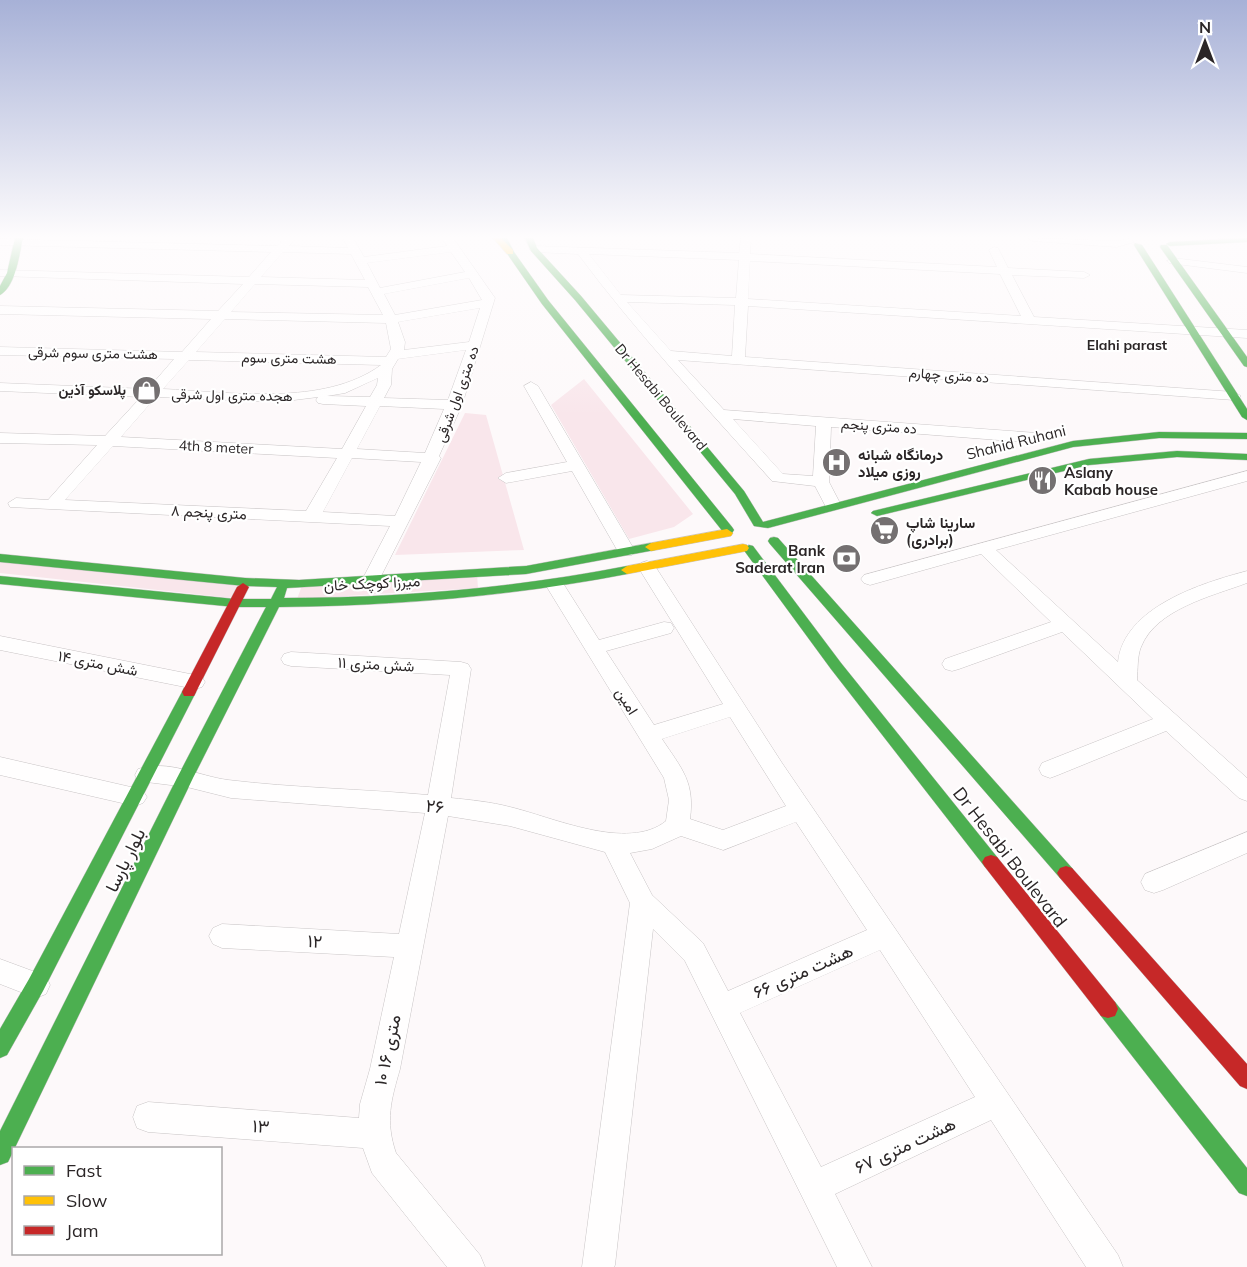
<svg xmlns="http://www.w3.org/2000/svg" width="1247" height="1267" viewBox="0 0 1247 1267" font-family="Mulish,Vazirmatn,sans-serif">
<style>
.green{fill:#f9e6eb}
.lines{fill:none;stroke-linecap:round;stroke-linejoin:round}
.street-casing{stroke:#c8c4c5;stroke-width:1}
.fast-casing{stroke:#c8c4c5;stroke-width:1}
.slow-casing{stroke:#c8c4c5;stroke-width:1}
.jam-casing{stroke:#c8c4c5;stroke-width:1}
.street{fill:#fffefe;fill-rule:evenodd}
.fast{fill:#4caf50;fill-rule:evenodd}
.slow{fill:#ffc107;fill-rule:evenodd}
.jam{fill:#c62828;fill-rule:evenodd}
.labels{text-anchor:middle;dominant-baseline:central;stroke-width:4.5;stroke-linejoin:round;paint-order:stroke}
.far-neighbourhood-label{font-size:14px;font-weight:bold;fill:#2b2627;stroke:#fff}
.far-street-label{font-size:14px;fill:#2b2627;stroke:#fff}
.far-poi-label{font-size:14px;font-weight:bold;fill:#2b2627;stroke:#fff;text-anchor:end}
.street-label{font-size:15px;fill:#2b2627;stroke:#fff}
.poi-label{font-size:15px;font-weight:bold;fill:#2b2627;stroke:#fff;text-anchor:start}
.near-street-label{font-size:18px;fill:#2b2627;stroke:#fff}
</style>
<rect width="100%" height="100%" fill="#fdf9fa"/>
<path class="green" d="M584 379 693 514 674 527 629 539 551 405Z
M465 413 486 415 524 550 395 555Z
M0 560 239 581 232 598 0 573Z
M477 574 478 588 297 599 303 583Z"/>
<g class="lines">
<defs>
<path id="street" d="M284 238H295L289 246 348 248 343 238H353L364 257 447 246 442 238H453L495 298 462 405 439 456 441 458 377 584H365L362 580 390 526 10 507 8 503 16 498 48 500 97 445 0 443V433L105 436 141 397 0 391V383L148 389 174 359 0 355V347L182 352 211 319 0 314V306L218 311 243 284 0 276V270L249 277 271 252 0 245V239L277 246ZM283 252 351 254 365 280 261 277ZM451 252 465 272 380 288 367 263ZM469 278 482 300 395 315 384 294ZM255 284 368 287 383 315 231 312ZM480 308 469 342 404 350 405 342 398 322ZM225 319 386 323 391 349 386 357 196 352ZM466 350 448 400 384 398 391 385 392 369 398 359ZM189 360 381 365C324 407 230 392 163 389ZM378 378 377 385 370 397 327 396 345 393ZM156 397 278 402 318 397 316 400 318 403 323 404 366 406 342 449 121 437ZM380 406 444 409 425 453 357 449ZM113 446 337 458 306 511 65 500ZM352 458 421 462 395 516 323 512Z
M741 238H751L750 254 997 267 989 250 994 247 998 248 1008 268 1084 272 1090 275 1084 278 1012 275 1034 317 1247 330V338L748 306 745 357 1234 392 1241 396 1234 400 678 360 724 410 1037 433 1045 438 1037 443 831 427 829 482 841 505 833 510 827 509 815 486 772 481C705 406 637 333 578 254L534 252 529 249 534 246 739 253ZM589 254 739 260 736 298 621 295ZM750 261 1000 274 1021 316 748 299ZM627 302 735 305 732 356 671 351ZM733 419 816 426 813 476 783 474Z
M1028 238 1117 241 1129 239 1134 242 1117 247 1033 241Z
M1173 258 1247 267V273L1169 263 1167 261Z
M531 382 538 386 635 551 632 555H620L572 471 506 483 498 478 506 473 567 462 524 386Z
M1247 471V481L996 550 1118 662C1124 607 1202 583 1247 571V583C1212 596 1156 609 1141 647 1137 657 1138 669 1137 680L1247 778V801L1239 798 1166 731 1058 775 1050 778 1042 775 1039 769 1042 763 1153 719 1062 632 959 669 952 671 945 669 942 664 945 659 1051 622 981 554 870 585 864 583 861 579 864 575Z
M647 561 653 563 782 763 1118 1255 1123 1267H1086L991 1120 835 1194 872 1267H837L685 961 653 929 615 1265 614 1267H582L630 903 605 852 510 826 448 816 400 1069C391 1100 385 1121 396 1153L480 1255 485 1267H447L372 1173 363 1148 148 1132 137 1128 133 1117 137 1106 148 1102 359 1118 360 1104 370 1069 394 957 222 948 213 944 209 936 213 928 222 924 399 934 425 813 231 798 187 787 138 781 135 775 138 769C168 759 198 776 228 780 294 788 362 789 428 795L450 675 291 666 284 664 281 659 284 654 291 652 461 662 468 664 471 669 451 798C471 800 491 802 510 807 552 817 628 852 666 821L669 800 664 778 545 584 547 580H561L599 640 664 622 671 623 674 628 671 633 606 651 654 725 723 704 638 567 641 563ZM730 717 786 806 723 830 690 819C695 782 682 769 662 739ZM796 822 867 930 728 991 703 943 652 895 630 853 652 849 681 836 723 850ZM880 950 975 1097 821 1167 740 1013Z
M0 636 195 675 202 677 205 682 202 687 195 689 0 650Z
M0 757 135 788 143 791 147 797 143 803 135 806 0 775Z
M1247 832V853L1163 890 1154 893 1145 890 1141 882 1145 874Z
M0 959 46 976 50 985 46 994 36 998 0 984Z"/>
<path id="fast" d="M15 238H23C19 255 16 286 0 295V286L7 273Z
M499 238H507L514 252 548 300 732 527 734 530 732 533H724L542 304 506 252Z
M525 238H533L537 248 581 296 744 491 763 522 1073 441 1159 432 1247 433V439L1159 438 1073 447 768 528 754 526 735 494 575 300 531 251Z
M1247 238V242L1170 246 1166 244 1170 242Z
M1135 243 1142 245 1247 409V420L1242 417 1134 245Z
M1161 245H1167L1247 357V367L1244 366 1160 247Z
M1177 451 1247 454V460L1177 457 1089 465 877 516 871 513 873 511 1089 459Z
M774 537 778 538 1072 868 1075 873 1072 878 1066 880 1060 878 770 544 768 541 770 538Z
M651 543 657 547 655 550 526 574 287 588 284 598C399 598 514 588 627 566L633 570 627 574C513 596 396 606 279 607L193 778 8 1162 0 1165V1131L177 778 266 607H235L0 584V576L235 599H271L277 587 245 586 0 562V554L245 578 299 580 526 566Z
M749 545 753 546 841 663 997 857 1000 862 997 867 991 869 985 867 831 669 743 549Z
M189 687 194 688 196 692 43 991 7 1055 0 1058V1029L29 979 182 692 184 688Z
M1108 1000 1115 1002 1247 1168V1196L1239 1193 1101 1016 1098 1009 1101 1002Z"/>
<path id="slow" d="M493 238H501L513 250V254H507Z
M727 529 733 533 731 536 651 551 645 547 651 543Z
M743 544 747 545 749 548 747 551 627 574 621 570 627 566Z"/>
<path id="jam" d="M243 583 249 587 196 692 194 696H184L182 692 237 587Z
M991 855 997 857 1115 1002 1118 1009 1115 1016 1108 1018 1101 1016 985 867 982 862 985 857Z
M1066 866 1072 868 1247 1064V1089L1240 1086 1060 878 1057 873 1060 868Z"/>
</defs>
<use href="#street" class="street-casing"/>
<use href="#fast" class="fast-casing"/>
<use href="#slow" class="slow-casing"/>
<use href="#jam" class="jam-casing"/>
<use href="#street" class="street"/>
<use href="#fast" class="fast"/>
<use href="#slow" class="slow"/>
<use href="#jam" class="jam"/>
</g>
<linearGradient id="sky" x2="0" y2="1"><stop stop-color="#a7b1d7"/><stop offset="0.57" stop-color="#fefcfd"/><stop offset="1" stop-color="#fefcfd" stop-opacity="0"/></linearGradient>
<rect width="1247" height="416" fill="url(#sky)"/>
<defs>
<symbol id="shop-disc" viewBox="-11 -11 22 22"><circle r="9.5" fill="#747071" stroke="#fff"/><path d="M-5-2.5h2.3a2.7 3.5 0 0 1 5.4 0H5L5.5 6h-11ZM-1.5-2.5h3a1.5 2.3 0 0 0-3 0Z" fill="#fff"/></symbol>
<symbol id="hospital-disc" viewBox="-11 -11 22 22"><circle r="9.5" fill="#747071" stroke="#fff"/><path d="M-5-5h3v3.5h4V-5h3V5h-3V1.5h-4V5h-3Z" fill="#fff"/></symbol>
<symbol id="restaurant-disc" viewBox="-11 -11 22 22"><circle r="9.5" fill="#747071" stroke="#fff"/><path d="M-5-6h1v4h1v-4h1v4h1v-4h1v5L-1.5 .5V6h-2V.5L-5-1ZM5-6V6H3V1.5H1.5Q1.5-4 5-6Z" fill="#fff"/></symbol>
<symbol id="supermarket-disc" viewBox="-11 -11 22 22"><circle r="9.5" fill="#747071" stroke="#fff"/><path d="M-6-5.5h2.5l.6 2H6L4.5 2H-2.5L-4.4-4H-6ZM-1.5 3.2a1.3 1.3 0 1 0 .1 0ZM3 3.2a1.3 1.3 0 1 0 .1 0Z" fill="#fff"/></symbol>
<symbol id="bank-disc" viewBox="-11 -11 22 22"><circle r="9.5" fill="#747071" stroke="#fff"/><path d="M-6-4H6V4H-6ZM0-2.3a2.3 2.3 0 1 0 0 4.6a2.3 2.3 0 1 0 0-4.6Z" fill="#fff"/></symbol>
</defs>
<g fill-rule="evenodd">
<use href="#shop-disc" x="130" y="374" width="33" height="33"/>
<use href="#hospital-disc" x="820" y="446" width="33" height="33"/>
<use href="#restaurant-disc" x="1026" y="464" width="33" height="33"/>
<use href="#supermarket-disc" x="868" y="514" width="33" height="33"/>
<use href="#bank-disc" x="830" y="542" width="33" height="33"/>
</g>
<g class="labels">
<g class="far-neighbourhood-label">
<text x="1127" y="345">Elahi parast</text>
</g>
<g class="far-street-label">
<text transform="translate(93 353) rotate(1)">هشت متری سوم شرقی</text>
<text transform="translate(289 358) rotate(1)">هشت متری سوم</text>
<text transform="translate(949 375) rotate(4)">ده متری چهارم</text>
<text transform="translate(457 394) rotate(-70)">ده متری اول شرقی</text>
<text transform="translate(232 395) rotate(1)">هجده متری اول شرقی</text>
<text transform="translate(661 397) rotate(50)">Dr Hesabi Boulevard</text>
<text transform="translate(879 426) rotate(4)">ده متری پنجم</text>
<text transform="translate(216 447) rotate(3)">4th 8 meter</text>
</g>
<g class="far-poi-label">
<text x="126" y="390">پلاسکو آذین</text>
</g>
<g class="street-label">
<text transform="translate(1016 442) rotate(-14)">Shahid Ruhani</text>
<text transform="translate(209 512) rotate(3)">۸ متری پنجم</text>
<text transform="translate(372 583) rotate(-3)">میرزا کوچک خان</text>
<text transform="translate(98 663) rotate(11)">شش متری ۱۴</text>
<text transform="translate(376 664) rotate(3)">شش متری ۱۱</text>
<text transform="translate(627 701) rotate(58)">امین</text>
</g>
<g class="poi-label">
<text x="858" y="454">درمانگاه شبانه<tspan x="858" dy="17">روزی میلاد</tspan></text>
<text x="1064" y="472">Aslany<tspan x="1064" dy="17">Kabab house</tspan></text>
<text x="906" y="522">سارینا شاپ<tspan x="906" dy="17">(برادری)</tspan></text>
<text x="825" y="550" text-anchor="end">Bank<tspan x="825" dy="17">Saderat Iran</tspan></text>
</g>
<g class="near-street-label">
<text transform="translate(435 806) rotate(6)">۲۶</text>
<text transform="translate(1010 857) rotate(52)">Dr Hesabi Boulevard</text>
<text transform="translate(125 860) rotate(-64)">بلوار پارسا</text>
<text transform="translate(315 941) rotate(3)">۱۲</text>
<text transform="translate(803 971) rotate(-24)">هشت متری ۶۶</text>
<text transform="translate(387 1050) rotate(-78)">۱۰ متری ۱۶</text>
<text transform="translate(261 1126) rotate(4)">۱۳</text>
<text transform="translate(905 1145) rotate(-25)">هشت متری ۶۷</text>
</g>
</g>
<rect x="12" y="1147" width="210" height="108" fill="#ffffff" stroke="#aaa8a9" stroke-width="1.5"/>
<rect x="24" y="1166" width="30" height="9" fill="#4caf50" stroke="#aaa8a9" stroke-width="1.5"/>
<text x="66" y="1177" font-size="18" fill="#2b2627">Fast</text>
<rect x="24" y="1196" width="30" height="9" fill="#ffc107" stroke="#aaa8a9" stroke-width="1.5"/>
<text x="66" y="1207" font-size="18" fill="#2b2627">Slow</text>
<rect x="24" y="1226" width="30" height="9" fill="#c62828" stroke="#aaa8a9" stroke-width="1.5"/>
<text x="66" y="1237" font-size="18" fill="#2b2627">Jam</text>
<g transform="translate(1205 42)" stroke="#ffffff" stroke-width="4.5" paint-order="stroke">
<path d="M0-4.5L10 22L0 15L-10 22Z" fill="#2b2627"/>
<text y="-9" font-size="16" font-weight="bold" text-anchor="middle" fill="#2b2627">N</text>
</g>
</svg>
